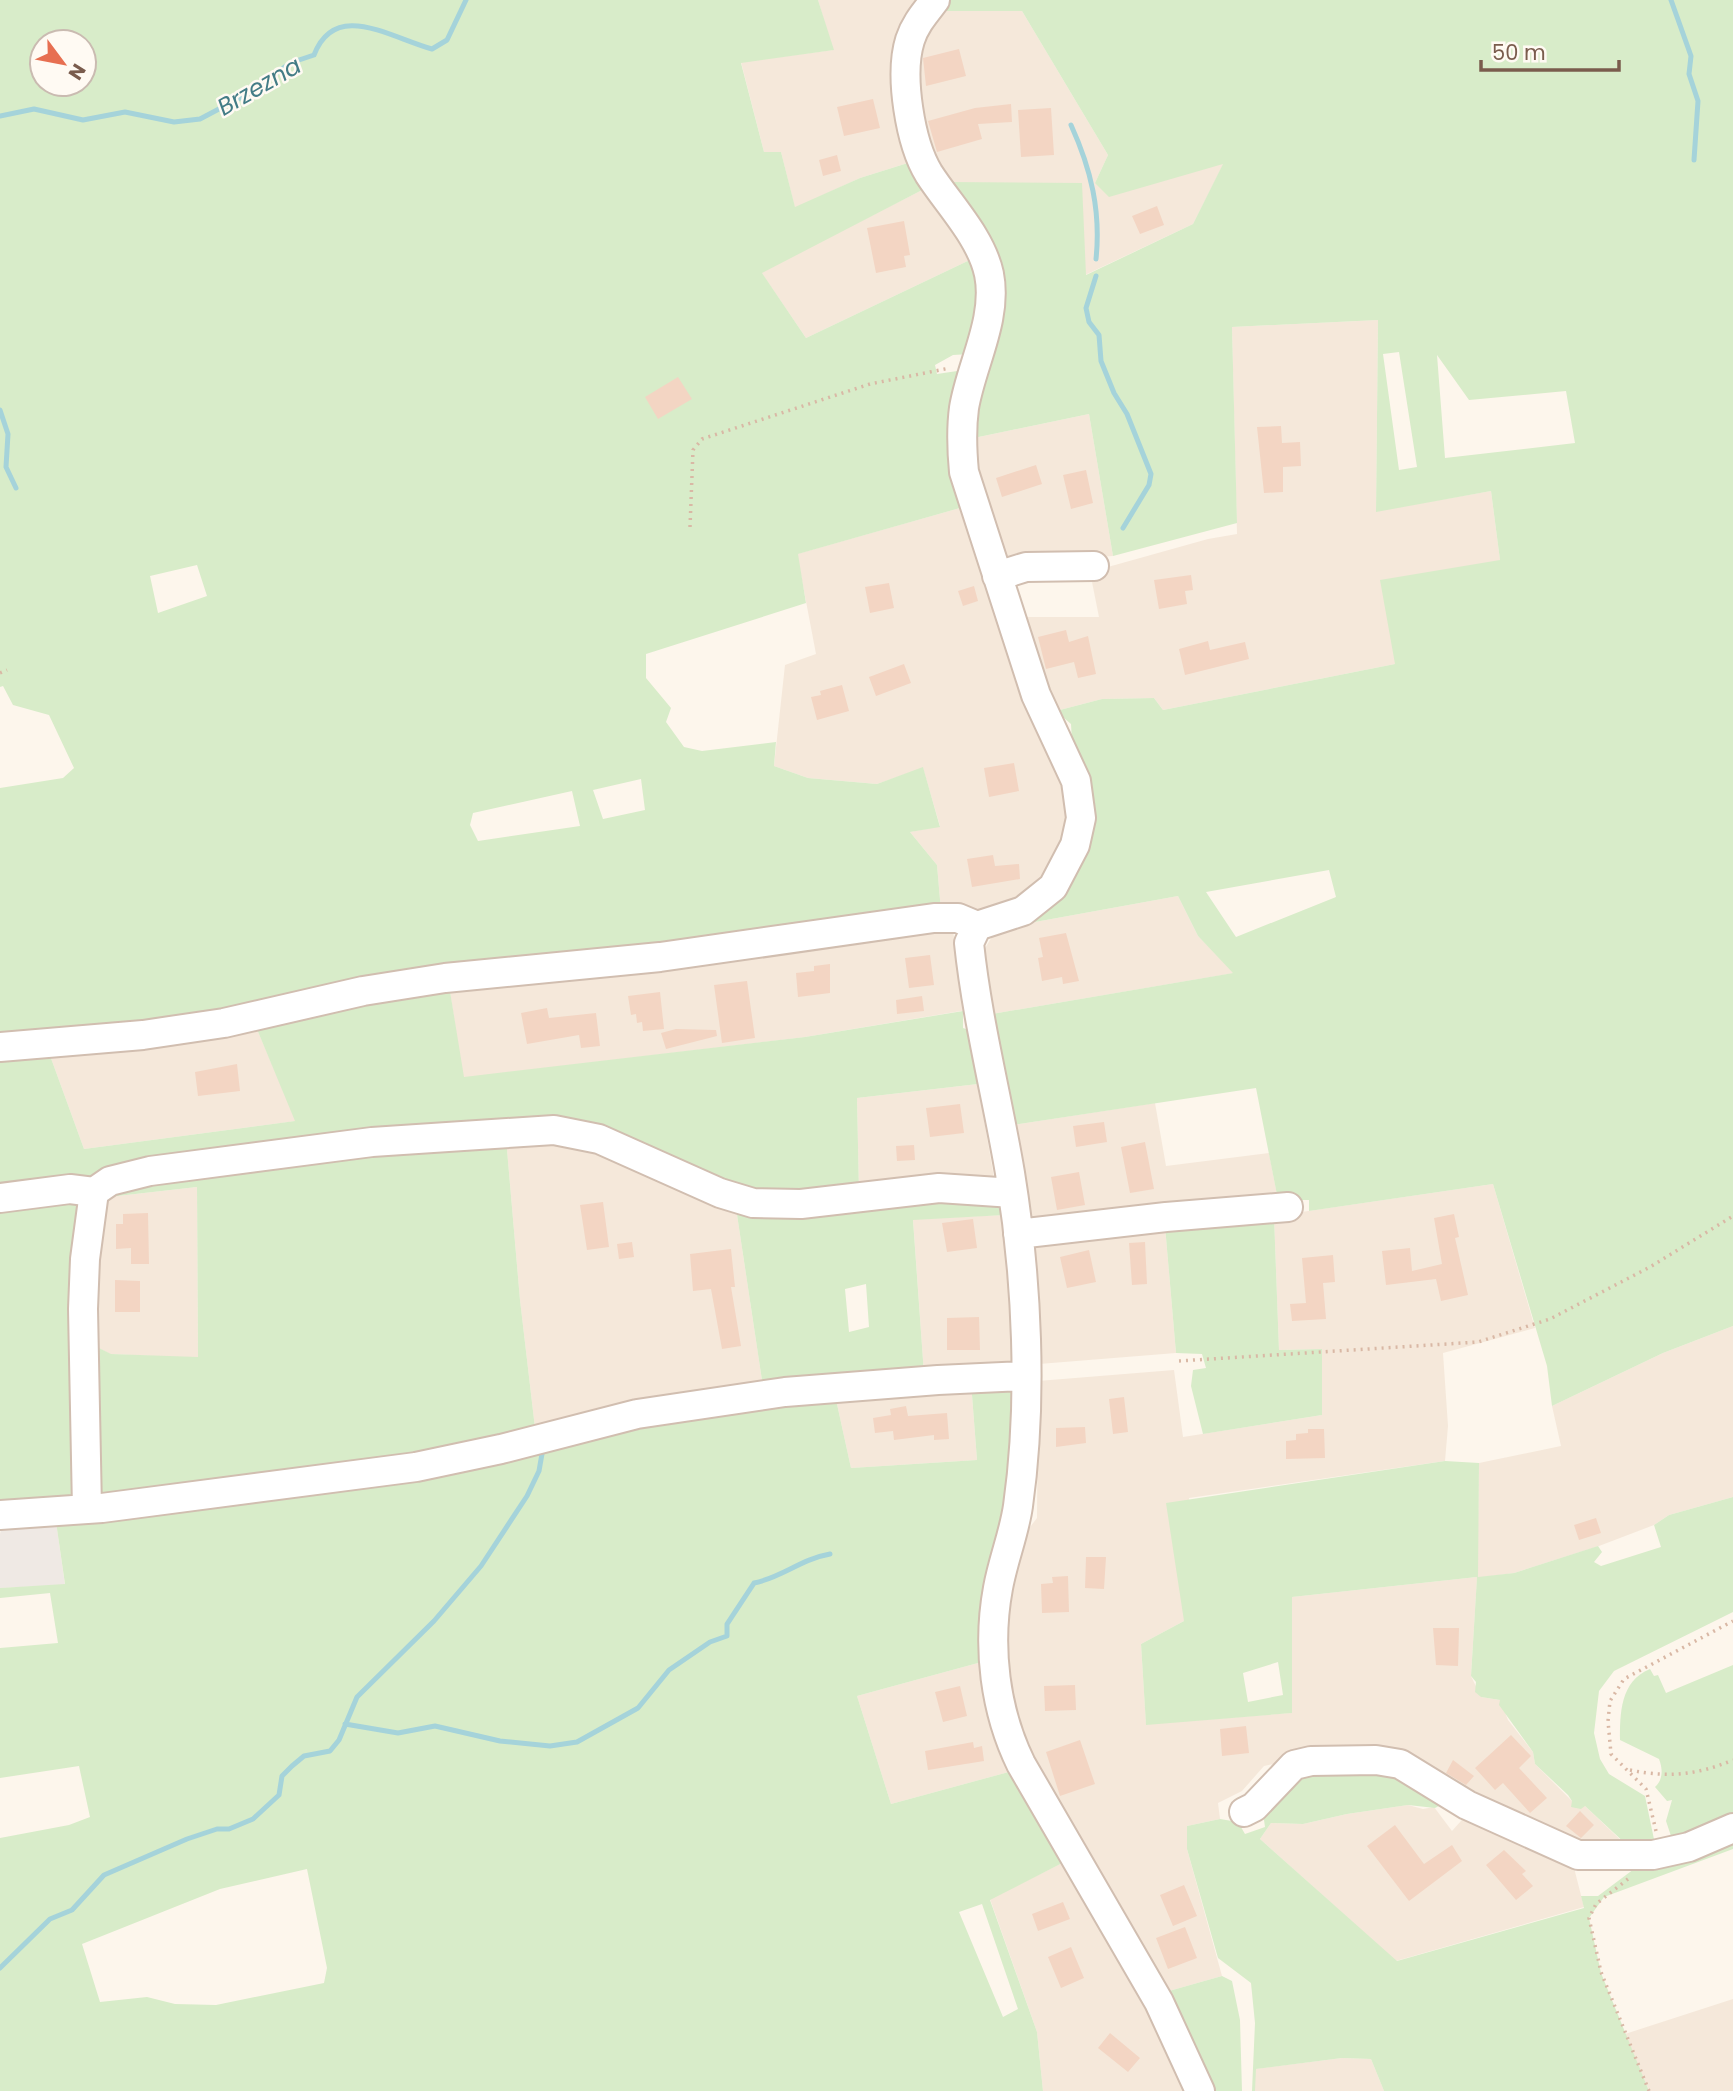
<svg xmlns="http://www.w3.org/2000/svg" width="1733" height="2091" viewBox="0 0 1733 2091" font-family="Poppins,sans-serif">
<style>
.residential{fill:#f5e8da}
.industrial{fill:#efe9e4}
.green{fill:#d8ecc9;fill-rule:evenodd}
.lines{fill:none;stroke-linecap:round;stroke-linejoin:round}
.stream{stroke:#a5d3da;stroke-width:5}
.building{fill:#f3d5c3}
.minor-casing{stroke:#d1beb0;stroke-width:32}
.path{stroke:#d9b8a5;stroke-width:3.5;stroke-dasharray:2 5;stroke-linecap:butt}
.minor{stroke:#fff;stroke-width:28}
.labels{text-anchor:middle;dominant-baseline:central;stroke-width:5;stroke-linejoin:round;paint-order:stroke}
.water-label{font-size:24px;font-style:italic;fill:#437c86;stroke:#fffaf3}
</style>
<rect width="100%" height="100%" fill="#fdf6ec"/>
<path class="residential" d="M818 0H927L919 10 911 162 860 178 795 208 781 152H764L741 62 833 50Z
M936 11H1022L1108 155 1095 183 1224 163 1193 224 1085 275 945 182 917 117 919 31Z
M926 188 974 258 806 338 761 272Z
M1378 320 1376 511 1491 491 1500 560 1395 664 1163 710 1154 698 1102 699 1056 711 1022 617H1099L1090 572 1208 539 1237 534 1232 327Z
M1089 414 1113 556 1000 564 969 439Z
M967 506 1070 803 1062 845 1049 876 1009 909 941 911 937 865 910 832 940 826 923 768 877 784 808 778 774 766 785 665 816 654 797 554Z
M1178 896 1198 936 1234 973 992 1014 984 950 993 935 1024 924Z
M952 926 967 1010 805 1037 463 1078 449 985Z
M254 1022 296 1121 84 1149 48 1050Z
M978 1084 994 1178 859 1192 857 1098Z
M1155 1103 1166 1166 1269 1153 1278 1200 1037 1224 1027 1212 1013 1125Z
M506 1138 597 1146 736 1208 763 1387 535 1428 520 1300Z
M1493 1184 1535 1328 1443 1353 1448 1426 1445 1461 1189 1498 1184 1621 1141 1644 1146 1724 1291 1713 1292 1597 1477 1577 1479 1463 1561 1446 1552 1406 1663 1353 1733 1326V1497L1669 1515 1654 1525 1599 1546 1514 1573 1477 1578 1471 1676 1481 1697 1500 1700 1508 1720 1533 1752 1535 1764 1572 1801 1585 1806 1629 1848H1587L1293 1760 1264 1766 1242 1791 1218 1803 1220 1819 1187 1826V1849L1222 1976 1169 1991 1160 1987 1038 1776 1006 1700 1005 1601 1018 1543 1037 1518 1038 1381 1174 1370 1183 1437 1322 1415V1349L1279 1350 1274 1216Z
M197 1187 198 1358 110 1354 95 1346 100 1198Z
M1005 1215 1011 1289V1366L924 1374 913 1219Z
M1165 1226 1176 1353 1039 1364 1033 1239Z
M971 1382 977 1460 851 1468 835 1395Z
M989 1660 1016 1770 891 1804 857 1696Z
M1408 1805 1423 1809 1434 1807 1452 1831 1469 1812 1572 1860 1584 1907 1396 1961 1260 1839 1271 1823 1303 1824 1347 1814Z
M1070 1859 1115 1939 1188 2091H1043L1037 2032 990 1899Z
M1733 1999V2091H1649L1625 2034Z
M1342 2058 1371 2059 1384 2091H1255V2069Z"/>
<path class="industrial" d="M56 1522 65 1585 0 1588V1534L3 1523Z"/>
<path class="green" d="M0 0H818L834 50 741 63 764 152H781L795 207 860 178 911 162 926 188 762 273 806 338 974 258 984 282 970 354 953 355 935 365 937 374 964 370 967 506 798 554 806 603 646 654V678L671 708 666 722 684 747 702 751 776 742 774 766 808 778 877 784 923 767 940 827 910 832 937 865 941 911 683 942 670 940 655 947 226 1017 0 1039V788L63 778 74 768 49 715 13 705 3 686 0 687ZM42 42H84V84H42ZM197 565 207 596 158 613 150 576ZM641 779 645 810 603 819 593 790ZM572 791 580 826 478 841 470 825 473 813Z
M939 0H1733V1326L1663 1353 1552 1406 1547 1366 1493 1184 1309 1211V1200H1278L1256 1088 1013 1125 992 1014 1233 973 1198 936 1178 896 1024 924 1090 849V785L1072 741 1071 724 1056 711 1102 699 1154 698 1163 710 1395 664 1380 580 1500 560 1491 491 1376 512 1378 320 1232 327 1237 523 1113 556 1089 414 969 439 999 285 945 182 1082 183 1086 275 1193 224 1223 164 1109 197 1095 183 1108 155 1022 11H936ZM1399 352 1417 467 1399 470 1383 354ZM1437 355 1469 400 1566 391 1575 443 1445 458ZM1329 870 1336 897 1236 937 1206 892Z
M449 985 464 1077 805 1037 963 1011V1028L969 1030 978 1084 857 1098 859 1192 757 1200 584 1129 91 1186 77 1500 0 1507V1052L48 1050 84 1149 295 1121 254 1022Z
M506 1138 520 1300 535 1428 466 1449 98 1498 95 1346 111 1354 198 1357 197 1187 100 1198 105 1191Z
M925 1197 999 1202 1005 1215 913 1220 924 1374 763 1387 736 1208ZM866 1284 869 1327 849 1332 845 1289Z
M1274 1216 1279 1350 1322 1349V1415L1203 1434 1191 1386 1193 1370 1206 1368 1202 1354 1176 1353 1165 1226Z
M980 1381 985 1393 991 1390H1013L1016 1398 989 1660 857 1696 891 1804 1016 1770 1070 1859 990 1900 1037 2032 1043 2091H0V1838L69 1825 90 1817 79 1766 0 1778V1648L58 1643 50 1593 0 1598V1588L65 1584 56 1522 835 1395 851 1468 977 1460 971 1382ZM307 1869 327 1968 324 1983 216 2005 175 2004 147 1997 100 2002 82 1944 220 1889ZM982 1904 1018 2009 1003 2017 959 1912Z
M1445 1461 1479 1463 1478 1577 1514 1573 1598 1546 1602 1552 1594 1562 1601 1566 1661 1547 1654 1525 1669 1515 1733 1497V1612L1614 1671 1599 1691 1594 1733 1600 1759 1609 1774 1645 1796 1656 1849 1629 1847 1585 1806 1581 1809 1571 1807 1572 1801 1568 1795 1535 1764 1533 1752 1499 1705 1500 1700 1481 1697 1475 1692 1476 1682 1471 1676 1477 1577 1292 1597V1713L1146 1725 1141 1644 1184 1621 1166 1503ZM1278 1662 1283 1695 1248 1702 1243 1673Z
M1733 1665V1822L1674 1845 1666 1821 1672 1800 1667 1801 1655 1787C1663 1780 1663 1769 1659 1759L1620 1740C1620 1714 1620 1681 1650 1669L1654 1676 1658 1675 1666 1693Z
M1378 1762 1450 1800 1435 1808 1408 1805 1347 1814 1303 1824 1271 1823 1260 1839 1397 1961 1584 1908 1581 1896H1598L1646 1860 1733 1832V1849L1604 1897 1589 1918 1601 1973 1649 2091H1384L1371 2059 1342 2058 1256 2069 1255 2091H1252L1255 2023 1251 1983 1218 1958 1187 1849V1826L1220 1819 1238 1822 1245 1834 1265 1827 1263 1813 1296 1771Z
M1222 1976 1232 1981 1240 2020 1242 2091H1210L1160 1987 1169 1991Z"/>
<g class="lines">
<path class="stream" d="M1671 0 1691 56 1689 74 1698 101 1694 160
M0 116 34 109 83 120 125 112 174 122 200 119 253 91 290 63 314 55C335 0 389 37 432 49L447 40 466 0
M1071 125C1091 169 1101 211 1096 259
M1096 276 1086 308 1089 322 1099 335 1101 361 1114 393 1127 414 1151 474 1149 485 1123 528
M0 410 8 434 6 467 16 488
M345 1724 398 1733 435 1726 500 1741 550 1746 577 1742 638 1708 669 1670 710 1642 727 1636V1624L754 1583C781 1578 801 1559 830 1554
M0 1968 50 1919 72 1910 104 1875 187 1839 217 1829H229L253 1819 279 1795 282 1776 292 1766 304 1756 330 1751 339 1740 357 1697 434 1621 481 1566 527 1496 539 1471 543 1448"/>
</g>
<path class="building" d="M959 49 966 76 926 86 923 58Z
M873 99 880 128 844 136 837 107Z
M1011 104 1012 122 978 124 982 139 937 152 928 121 975 108Z
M1051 108 1054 155 1021 157 1018 110Z
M837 155 841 171 823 176 819 160Z
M1157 206 1164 225 1140 234 1132 216Z
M904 221 910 255 904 256 906 267 876 273 867 228Z
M678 377 692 399 658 419 645 397Z
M1281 426 1282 443 1300 442 1301 466 1283 467V492L1264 493 1257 427Z
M1036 465 1042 484 1002 497 996 478Z
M1086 470 1093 503 1071 509 1063 475Z
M1191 575 1193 590 1185 591 1187 604 1159 609 1154 580Z
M889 583 894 608 870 613 865 587Z
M974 586 978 601 963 606 958 591Z
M1066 630 1069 642 1088 636 1096 674 1078 678 1074 662 1046 669 1038 637Z
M1208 641 1210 650 1245 642 1249 659 1185 675 1179 649Z
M904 664 911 683 876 696 869 677Z
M842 685 849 711 817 720 811 697 821 695 820 691Z
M1014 763 1019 791 989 797 984 768Z
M993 855 995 866 1019 864 1020 879 972 887 967 859Z
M1066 933 1079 981 1063 984 1062 977 1042 981 1038 958 1043 957 1039 938Z
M930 955 934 985 909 988 905 958Z
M830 964V993L798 997 796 973 814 971V966Z
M747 981 755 1038 722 1043 714 985Z
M660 992 664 1029 643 1031 642 1022 637 1023 636 1014 631 1015 628 996Z
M922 996 924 1011 897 1014 896 1000Z
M547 1008 549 1018 596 1013 600 1046 581 1048 579 1035 527 1044 521 1013Z
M676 1029 716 1030 717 1036 666 1049 661 1033Z
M237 1064 240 1091 198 1096 195 1072Z
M960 1104 964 1133 930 1137 926 1108Z
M1104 1122 1107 1142 1076 1147 1073 1126Z
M1145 1142 1154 1189 1130 1193 1121 1147Z
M914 1145 915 1160 897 1161 896 1146Z
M1079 1172 1085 1205 1057 1210 1051 1177Z
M603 1202 609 1247 587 1250 580 1205Z
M148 1213 149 1264H131V1248L116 1249V1224H123V1214Z
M1454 1214 1459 1237 1455 1238 1468 1295 1441 1301 1436 1279 1386 1285 1382 1251 1410 1248 1412 1271 1442 1264 1434 1218Z
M973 1219 977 1248 947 1252 942 1223Z
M632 1242 634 1257 619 1259 617 1244Z
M1145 1242 1147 1284 1132 1285 1129 1243Z
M731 1249 735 1287H731L741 1346 722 1349 711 1289 693 1291 690 1254Z
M1089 1250 1096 1282 1067 1288 1060 1257Z
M1333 1255 1335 1282 1323 1283 1326 1319 1292 1321 1290 1304 1306 1303 1302 1258Z
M115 1280 140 1281V1312H115Z
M979 1317 980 1350H947V1318Z
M1124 1397 1128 1432 1113 1434 1109 1399Z
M906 1406 908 1416 947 1413 949 1439 934 1440V1435L894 1440 893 1431 875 1433 873 1418 891 1415 890 1409Z
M1085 1427 1086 1443 1056 1447V1428Z
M1308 1429H1324L1325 1458 1286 1459V1441L1296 1440V1434L1308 1433Z
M1596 1518 1601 1533 1579 1540 1574 1525Z
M1086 1557H1106L1104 1589 1085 1588Z
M1068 1576 1069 1612 1042 1613 1041 1584 1053 1583 1052 1577Z
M1433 1628H1459L1458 1666 1436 1665Z
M1075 1685 1076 1710 1045 1711 1044 1686Z
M960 1686 967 1716 943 1722 935 1692Z
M1246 1726 1249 1753 1222 1756 1220 1729Z
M1511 1735 1531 1756 1519 1768 1547 1798 1530 1813 1503 1783 1495 1790 1475 1768Z
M1080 1740 1095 1784 1060 1796 1046 1752Z
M973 1742 974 1748 982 1746 984 1761 928 1770 925 1751Z
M1453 1760 1474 1776 1466 1785 1446 1773Z
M1580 1811 1594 1825 1581 1838 1566 1826Z
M1395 1825 1424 1864 1452 1845 1462 1861 1409 1901 1367 1846Z
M1504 1850 1526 1871 1522 1874 1533 1886 1516 1900 1486 1865Z
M1184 1885 1197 1916 1173 1926 1160 1895Z
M1063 1902 1070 1919 1038 1931 1032 1914Z
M1185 1927 1197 1958 1168 1969 1156 1938Z
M1071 1947 1084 1978 1061 1988 1048 1957Z
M1110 2033 1140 2058 1128 2072 1098 2048Z"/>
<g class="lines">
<defs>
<path id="minor" d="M935 0C925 13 915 24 910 40 899 75 910 143 929 174 949 205 981 237 989 274 998 319 971 365 964 408 961 430 962 451 964 472L1036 695 1076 781 1081 818 1075 845 1053 887 1023 911 977 926 969 943C977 1020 997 1096 1010 1173 1027 1278 1033 1400 1018 1506 1014 1534 1003 1560 998 1588 987 1647 995 1711 1021 1764L1159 2002 1200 2091
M997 576 1026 567 1094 566
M0 1047 143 1035 224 1023 363 991 445 978 660 957 934 918H958L977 926
M0 1198 70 1189 94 1192
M1018 1234 1166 1217 1288 1207
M87 1509 83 1309 85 1259 94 1192 110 1181 150 1171 372 1142 554 1130 599 1139 720 1193 753 1203 801 1204 939 1188 1013 1193
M0 1515 102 1508 416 1467 501 1449 637 1414 785 1392 938 1380 1024 1376
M1244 1812 1254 1807 1294 1765 1311 1761 1376 1760 1400 1764 1467 1805 1578 1855H1653L1689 1847 1733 1828"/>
</defs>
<use href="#minor" class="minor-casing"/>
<path class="path" d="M690 527 693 450 702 439 870 384 950 368
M0 673 7 670
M1179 1361 1478 1342 1550 1319 1650 1267 1733 1216
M1630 1770C1668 1778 1697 1775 1733 1760
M1656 1831 1646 1789 1611 1754 1608 1721 1610 1701 1624 1679 1733 1621
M1628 1879 1596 1904 1589 1918 1601 1972 1649 2091"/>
<use href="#minor" class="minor"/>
</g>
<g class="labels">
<g class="water-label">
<text transform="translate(259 86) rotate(-30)">Brzezna</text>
</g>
</g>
<g transform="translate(63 63) rotate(122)"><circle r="33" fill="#fffaf3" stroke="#cabbb1" stroke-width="2"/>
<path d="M0-5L12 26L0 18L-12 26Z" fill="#e76f51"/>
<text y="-10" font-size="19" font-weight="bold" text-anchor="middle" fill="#7a5c4d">N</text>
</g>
<path d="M1481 60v10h138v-10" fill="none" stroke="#7a5c4d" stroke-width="3.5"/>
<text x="1492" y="60" font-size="21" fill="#7a5c4d" stroke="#fffaf3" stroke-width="5" paint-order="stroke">50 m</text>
</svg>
